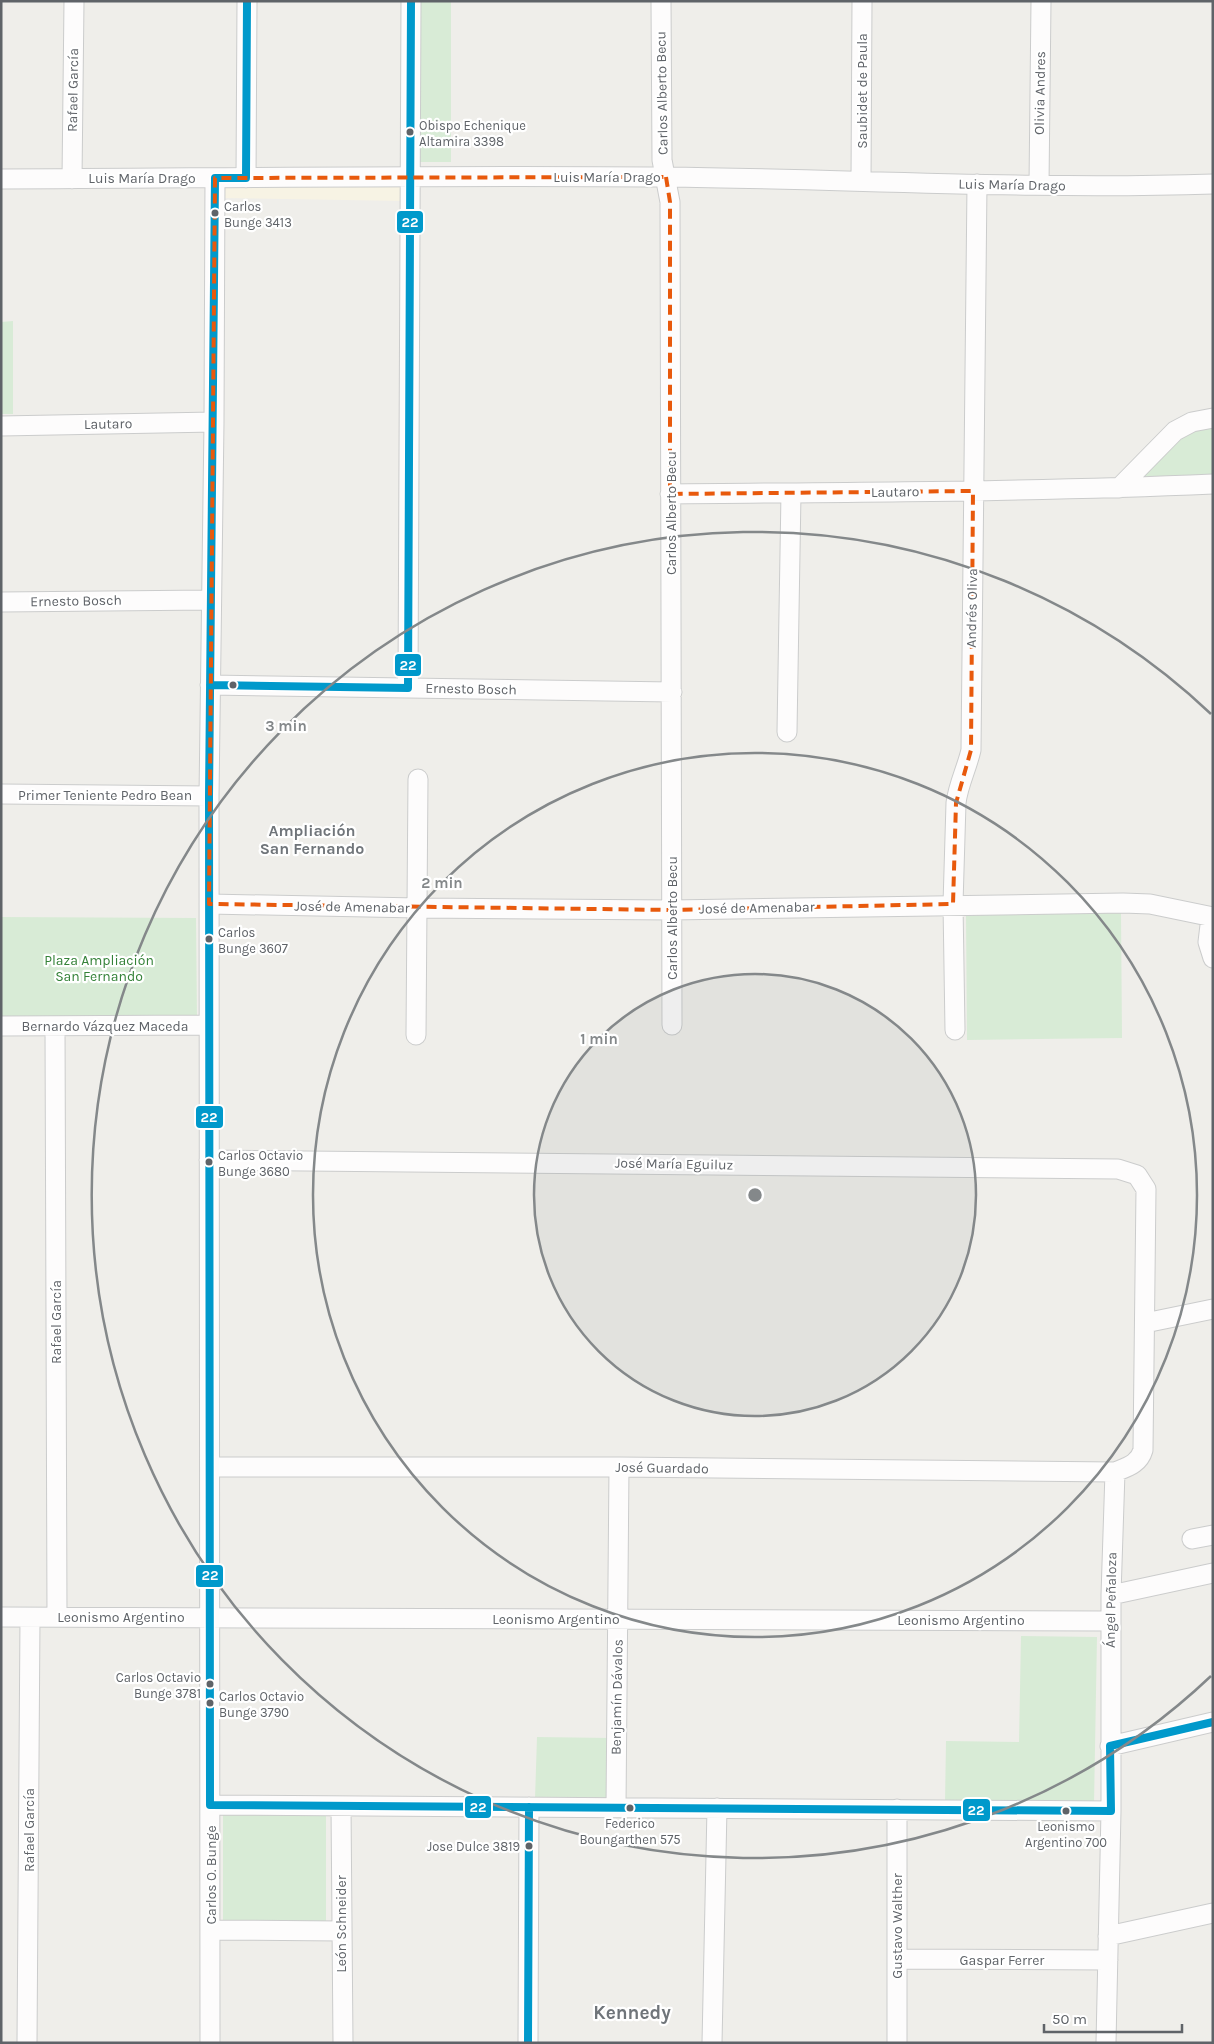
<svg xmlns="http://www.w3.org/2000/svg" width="1214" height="2044" viewBox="0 0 1214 2044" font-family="Karla,sans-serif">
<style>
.commercial{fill:#f7f3e4}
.park{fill:#d8ebd6}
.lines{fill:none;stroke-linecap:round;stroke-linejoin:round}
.minor-casing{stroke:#cbcccc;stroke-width:21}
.minor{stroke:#fdfcfc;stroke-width:19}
.bus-1-casing{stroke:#fff;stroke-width:11}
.bus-1{stroke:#0099cb;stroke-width:8}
.marked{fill:none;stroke:#e8590c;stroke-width:4;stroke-dasharray:10 6;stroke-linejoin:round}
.ring{fill:none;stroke:#84888a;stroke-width:2.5}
.bus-dot{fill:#5f6368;stroke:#fff;stroke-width:2}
.labels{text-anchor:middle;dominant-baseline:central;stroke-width:4.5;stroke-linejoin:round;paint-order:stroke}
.bus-label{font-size:13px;fill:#5f6368;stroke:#fff;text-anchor:start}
.street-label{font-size:14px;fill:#5f6368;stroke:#fff}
.park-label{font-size:14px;fill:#348238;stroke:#fff}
.quarter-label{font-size:16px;font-weight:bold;fill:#70757a;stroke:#fff}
.district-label{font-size:19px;font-weight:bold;fill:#70757a;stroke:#fff}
.centre{fill:#84888a;stroke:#fff;stroke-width:2.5}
.ring-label{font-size:15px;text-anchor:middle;font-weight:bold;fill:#84888a;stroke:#fff;stroke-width:4.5;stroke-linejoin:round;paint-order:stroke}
.line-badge{stroke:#fff;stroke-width:2}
.badge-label{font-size:14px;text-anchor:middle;font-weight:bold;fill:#fff}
</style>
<rect width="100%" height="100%" fill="#efeeea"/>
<path class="commercial" d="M400 182 404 201 220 198 221 183Z"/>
<path class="park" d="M418 1H451V162H418Z
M13 321V414H1V322Z
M1213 426V474L1135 485 1189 430Z
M1121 913 1122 1038 967 1040 966 914Z
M1 917 196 918 197 1019 1 1018Z
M1021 1636 1097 1637 1094 1804 945 1802 946 1741 1019 1742Z
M537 1737 610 1738 608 1801 535 1799Z
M326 1814V1921H223V1815Z"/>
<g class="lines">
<defs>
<path id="minor" d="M661 1 662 160 670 202 672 1025
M246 178 247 1
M1 179C222 178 444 175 665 177 848 179 1030 190 1213 184
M72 179 74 1
M861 181 862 1
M1039 185 1041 1
M1 426 214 422
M1119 488 1175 431 1192 422 1213 418
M670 494C851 492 1032 492 1213 484
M1 602 210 600
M210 685 672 692
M408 688 411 1
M787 732 791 493
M1 794 209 796
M209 904 418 908 672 910 1123 903 1150 904 1213 917
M1211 917 1208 942 1213 958
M1 1026 209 1025
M55 1026 57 1617
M955 1030 953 904 956 803C958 785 967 768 971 750L977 184
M416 1035 418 779
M209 1160 1118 1169 1137 1175 1146 1189 1143 1450C1139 1464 1127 1467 1115 1472L619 1467H210
M1145 1323 1213 1309
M1192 1539 1213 1535
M1111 1595 1213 1573
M1 1617 1110 1621
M1110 1746 1213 1722
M210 1805 1111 1811
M341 1806 343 2043
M616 1807 619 1467
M897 1809V2043
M211 1930 341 1931
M1108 1936 1213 1913
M897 1959 1108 1960
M27 2043 30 1618
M210 2043 209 796 214 422 215 178
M528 2043 529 1807
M712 2043 717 1808
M1106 2043 1111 1811V1595L1115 1472"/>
</defs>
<use href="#minor" class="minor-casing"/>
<use href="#minor" class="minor"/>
<defs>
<path id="bus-1" d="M210 685 408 688 411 1
M210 1805 209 796 215 178H246L247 1
M210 1805 1111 1811 1110 1746 1213 1722
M528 2043 529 1807"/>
</defs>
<use href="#bus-1" class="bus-1-casing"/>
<use href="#bus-1" class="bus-1"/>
</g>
<path class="marked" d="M666 177 670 202V494L973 491 971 750 956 803 953 904 672 910 209 904 215 178Z"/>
<circle cx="755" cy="1195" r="221" fill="#84888a" fill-opacity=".12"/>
<g class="ring">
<circle cx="755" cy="1195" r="221"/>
<circle cx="755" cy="1195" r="442"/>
<path d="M1211 1676A663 663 0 1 1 1211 714"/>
</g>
<g class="bus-dot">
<circle cx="410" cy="132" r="4.5"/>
<circle cx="215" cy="213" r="4.5"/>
<circle cx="233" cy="685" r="4.5"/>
<circle cx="209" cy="939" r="4.5"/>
<circle cx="209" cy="1162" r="4.5"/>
<circle cx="210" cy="1684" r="4.5"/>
<circle cx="210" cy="1703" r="4.5"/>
<circle cx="630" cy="1808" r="4.5"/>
<circle cx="1066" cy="1811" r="4.5"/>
<circle cx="529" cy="1846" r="4.5"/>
</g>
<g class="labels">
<g class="bus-label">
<text x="419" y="125">Obispo Echenique<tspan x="419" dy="16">Altamira 3398</tspan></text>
<text x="224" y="206">Carlos<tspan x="224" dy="16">Bunge 3413</tspan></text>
<text x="218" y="932">Carlos<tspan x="218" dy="16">Bunge 3607</tspan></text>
<text x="218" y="1155">Carlos Octavio<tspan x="218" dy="16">Bunge 3680</tspan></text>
<text x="201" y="1677" text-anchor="end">Carlos Octavio<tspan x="201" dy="16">Bunge 3781</tspan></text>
<text x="219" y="1696">Carlos Octavio<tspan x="219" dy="16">Bunge 3790</tspan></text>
<text x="630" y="1823" text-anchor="middle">Federico<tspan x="630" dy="16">Boungarthen 575</tspan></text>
<text x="1066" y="1826" text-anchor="middle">Leonismo<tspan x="1066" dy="16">Argentino 700</tspan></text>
<text x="520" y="1846" text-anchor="end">Jose Dulce 3819</text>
</g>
<g class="street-label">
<text transform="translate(73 90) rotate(-89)">Rafael García</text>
<text transform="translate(862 91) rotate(-90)">Saubidet de Paula</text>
<text transform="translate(662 93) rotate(-91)">Carlos Alberto Becu</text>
<text transform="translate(1040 93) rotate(-89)">Olivia Andres</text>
<text x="607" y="177">Luis María Drago</text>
<text x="142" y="178">Luis María Drago</text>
<text transform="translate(1012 185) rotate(1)">Luis María Drago</text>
<text transform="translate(108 424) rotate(-1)">Lautaro</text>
<text transform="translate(895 492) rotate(-1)">Lautaro</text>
<text transform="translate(671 513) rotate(-90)">Carlos Alberto Becu</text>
<text transform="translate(76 601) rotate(-1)">Ernesto Bosch</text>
<text transform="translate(972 608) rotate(-89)">Andrés Oliva</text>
<text transform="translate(471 689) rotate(1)">Ernesto Bosch</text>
<text x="105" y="795">Primer Teniente Pedro Bean</text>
<text transform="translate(352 907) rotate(1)">José de Amenabar</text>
<text transform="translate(757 908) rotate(-1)">José de Amenabar</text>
<text transform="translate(672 918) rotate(-90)">Carlos Alberto Becu</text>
<text x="105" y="1026">Bernardo Vázquez Maceda</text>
<text transform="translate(674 1164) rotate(1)">José María Eguiluz</text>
<text transform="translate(56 1322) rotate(-90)">Rafael García</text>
<text transform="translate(662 1468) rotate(1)">José Guardado</text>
<text transform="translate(1111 1600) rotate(-89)">Ángel Peñaloza</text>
<text x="121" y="1617">Leonismo Argentino</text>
<text x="556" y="1619">Leonismo Argentino</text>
<text x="961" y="1620">Leonismo Argentino</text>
<text transform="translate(617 1697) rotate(-89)">Benjamín Dávalos</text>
<text transform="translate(29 1830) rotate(-90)">Rafael García</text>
<text transform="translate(211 1875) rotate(-90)">Carlos O. Bunge</text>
<text transform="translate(341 1924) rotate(-90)">León Schneider</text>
<text transform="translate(897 1926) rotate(-90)">Gustavo Walther</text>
<text x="1002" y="1960">Gaspar Ferrer</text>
</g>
<g class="park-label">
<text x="99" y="960">Plaza Ampliación<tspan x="99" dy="16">San Fernando</tspan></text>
</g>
<g class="quarter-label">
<text x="312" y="830">Ampliación<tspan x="312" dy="18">San Fernando</tspan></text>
</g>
<g class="district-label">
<text x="632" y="2013">Kennedy</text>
</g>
</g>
<circle cx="755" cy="1195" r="8" class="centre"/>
<g class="ring-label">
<text x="286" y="731">3 min</text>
<text x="442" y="888">2 min</text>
<text x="599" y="1044">1 min</text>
</g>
<g class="line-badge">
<rect x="396" y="210" width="28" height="24" rx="5" fill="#0099cb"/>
<rect x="394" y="653" width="28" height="24" rx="5" fill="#0099cb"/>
<rect x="195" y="1105" width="29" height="24" rx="5" fill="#0099cb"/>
<rect x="195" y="1564" width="29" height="24" rx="5" fill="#0099cb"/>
<rect x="464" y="1795" width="28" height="24" rx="5" fill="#0099cb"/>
<rect x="962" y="1798" width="29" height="24" rx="5" fill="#0099cb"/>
</g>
<g class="badge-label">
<text x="410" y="227">22</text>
<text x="408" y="670">22</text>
<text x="209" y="1122">22</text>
<text x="210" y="1580">22</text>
<text x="478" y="1812">22</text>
<text x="976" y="1815">22</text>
</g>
<rect width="1214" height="2044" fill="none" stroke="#5f6368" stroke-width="5"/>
<path d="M1044 2024v8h138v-8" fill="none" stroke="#5f6368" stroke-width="2.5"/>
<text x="1052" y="2024" font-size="15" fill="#5f6368" stroke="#ffffff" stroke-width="4" paint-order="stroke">50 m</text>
</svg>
